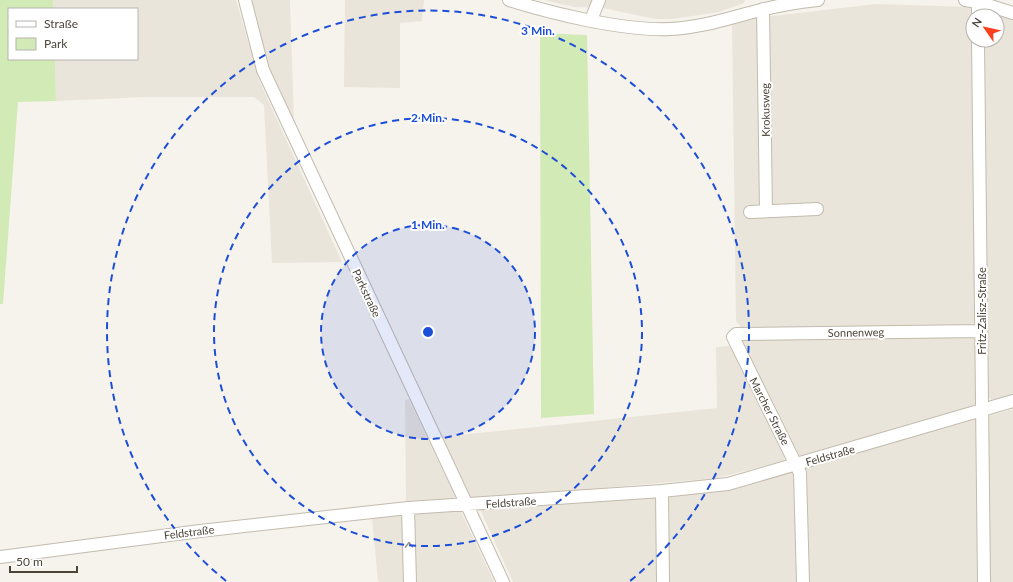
<svg xmlns="http://www.w3.org/2000/svg" width="1013" height="582" viewBox="0 0 1013 582" font-family="Lato,sans-serif">
<style>
.residential{fill:#eae5da}
.green{fill:#d2eab5}
.lines{fill:none;stroke-linecap:round;stroke-linejoin:round}
.minor-casing{stroke:#c2bbae;stroke-width:14}
.minor{stroke:#fff;stroke-width:12}
.oneway{stroke:#9c9892}
.ring{fill:none;stroke:#1d4ed8;stroke-width:2;stroke-dasharray:7 5}
.labels{text-anchor:middle;dominant-baseline:central;stroke-width:4;stroke-linejoin:round;paint-order:stroke}
.street-label{font-size:11px;fill:#4b4439;stroke:#fff}
.centre{fill:#1d4ed8;stroke:#fff;stroke-width:2}
.ring-label{font-size:12px;text-anchor:middle;font-weight:bold;fill:#1d4ed8;stroke:#fff;stroke-width:4;stroke-linejoin:round;paint-order:stroke}
</style>
<rect width="100%" height="100%" fill="#f6f3ec"/>
<path class="residential" d="M53 0H236L259 80 342 262 272 263 264 105 254 97H145L56 101 55 59H137V9H54Z
M251 0H290L294 122 270 72Z
M345 0H424L422 21 400 23V88L344 87Z
M544 0H745L744 3 719 12 673 19H655L603 8 574 7Z
M876 4 971 7 975 322 969 327 742 329 736 321 732 23 755 18Z
M985 8 1013 18V396L994 402 988 397 985 40H997V16H985Z
M968 334 975 338 976 404 972 407 799 457 742 345 744 339Z
M731 346 784 453 785 461 717 478 477 499 470 497 441 437 717 408 716 347Z
M409 399 455 496 454 500 406 505 405 400Z
M1013 409V582H513L479 507 717 491Z
M460 510 494 582H413L411 514Z
M404 515 405 582H380L378 581 372 518Z"/>
<path class="green" d="M0 0H53L54 9H9V59H55L56 101 18 102 3 304H0Z
M540 33 587 35 594 414 541 418Z"/>
<g class="lines">
<defs>
<path id="minor" d="M245 0 263 70 503 582
M509 0C554 14 623 31 670 29 701 28 732 17 761 10 780 5 799 2 818 0
M965 0 978 2 1013 13
M978 2V16
M763 9 766 211
M591 20 599 0
M978 40 984 582
M750 212 817 209
M662 491 663 582
M408 508 410 582
M0 557 200 531 408 508 662 491 728 484 1013 401
M803 582 800 473 733 337 736 334 980 331"/>
</defs>
<use href="#minor" class="minor-casing"/>
<use href="#minor" class="minor"/>
</g>
<defs><path id="oneway-chevron" d="M-2-3.5L2.5 0L-2 3.5" fill="none" stroke-width="1.6" stroke-linecap="round" stroke-linejoin="round"/></defs>
<use class="oneway" href="#oneway-chevron" transform="translate(409 545) rotate(-91)"/>
<circle cx="428" cy="332" r="107" fill="#1d4ed8" fill-opacity=".12"/>
<g class="ring">
<circle cx="428" cy="332" r="107"/>
<circle cx="428" cy="332" r="214"/>
<path d="M226 581A321 321 0 1 1 630 581"/>
</g>
<g class="labels">
<g class="street-label">
<text transform="translate(765 110) rotate(-91)">Krokusweg</text>
<text transform="translate(367 293) rotate(65)">Parkstraße</text>
<text transform="translate(981 311) rotate(-90)">Fritz-Zalisz-Straße</text>
<text transform="translate(856 332) rotate(-1)">Sonnenweg</text>
<text transform="translate(770 411) rotate(63)">Marcher Straße</text>
<text transform="translate(830 455) rotate(-16)">Feldstraße</text>
<text transform="translate(511 502) rotate(-4)">Feldstraße</text>
<text transform="translate(189 532) rotate(-7)">Feldstraße</text>
</g>
</g>
<circle cx="428" cy="332" r="6" class="centre"/>
<g class="ring-label">
<text x="538" y="35">3 Min.</text>
<text x="428" y="122">2 Min.</text>
<text x="428" y="229">1 Min.</text>
</g>
<rect x="8" y="8" width="130" height="52" fill="#ffffff" stroke="#b7b4b0"/>
<rect x="16" y="21" width="20" height="6" fill="#ffffff" stroke="#b7b4b0"/>
<text x="44" y="28" font-size="12" fill="#4b4439">Straße</text>
<rect x="16" y="38" width="20" height="12" fill="#d2eab5" stroke="#b7b4b0"/>
<text x="44" y="48" font-size="12" fill="#4b4439">Park</text>
<g transform="translate(985 28) rotate(304)"><circle r="19" fill="#ffffff" stroke="#b7b4b0"/>
<path d="M0-3L7 15L0 10L-7 15Z" fill="#fc3f1d"/>
<text y="-6" font-size="11" font-weight="bold" text-anchor="middle" fill="#4b4439">N</text>
</g>
<path d="M10 566v6h67v-6" fill="none" stroke="#4b4439" stroke-width="2"/>
<text x="16" y="566" font-size="12" fill="#4b4439" stroke="#ffffff" stroke-width="3" paint-order="stroke">50 m</text>
</svg>
